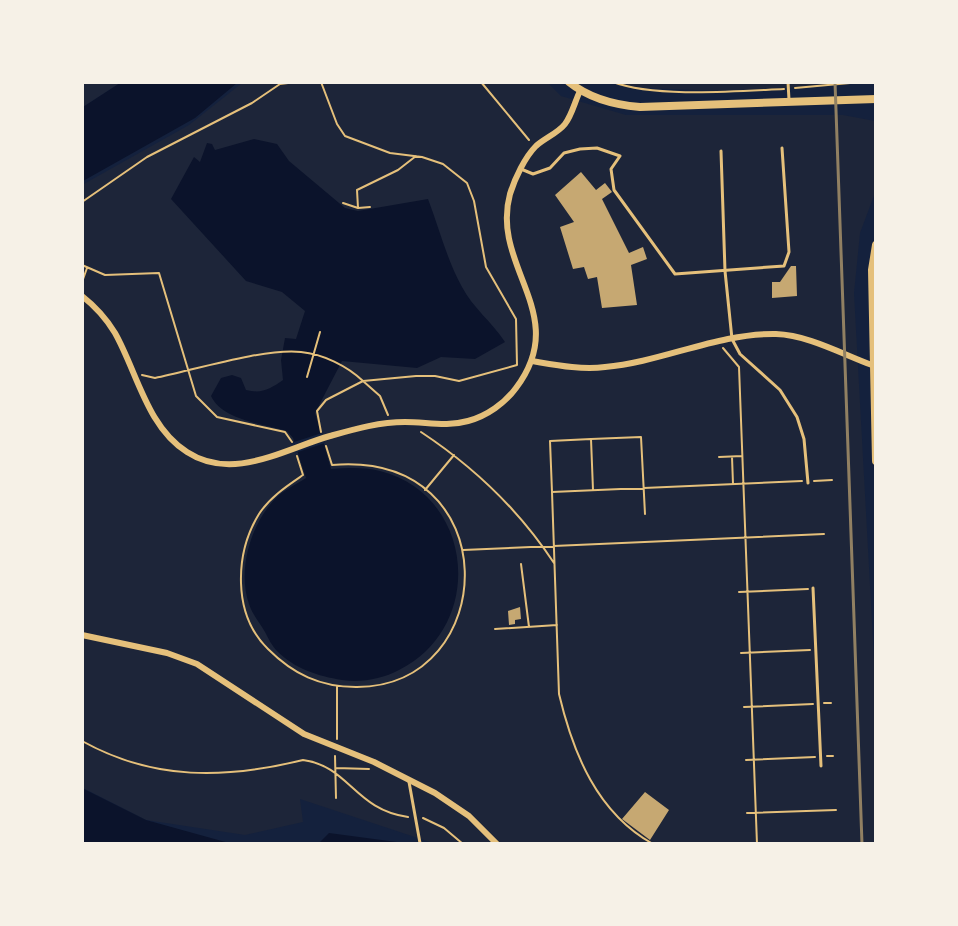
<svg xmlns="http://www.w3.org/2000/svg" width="958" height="926" viewBox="0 0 958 926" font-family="Lora,serif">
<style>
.green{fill:#1d2539}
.water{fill:#0b132b}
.pier{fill:#14213d}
.building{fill:#c6a872}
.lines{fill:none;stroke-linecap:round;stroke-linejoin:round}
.path{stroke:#e5c07b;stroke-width:2}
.service{stroke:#e5c07b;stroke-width:3}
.minor{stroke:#e5c07b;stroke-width:6}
.secondary{stroke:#e5c07b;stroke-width:8}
.rail{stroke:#918062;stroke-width:3}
</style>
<rect width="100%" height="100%" fill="#14213d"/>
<path class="green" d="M835 82V86L721 91 643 88 613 83Z
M83 83H120L83 107Z
M242 83H548L561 96 626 115H843L875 121V193L860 233 854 293 875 677V843H433L300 799 303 822 245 835 146 820 83 788 82 185 189 125Z"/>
<path class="water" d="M120 83V82L237 83 195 118 83 181V107Z
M254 139 277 144 289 161 345 208 358 211 428 199C439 228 447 260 462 287 473 308 492 322 505 342L475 359 441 357 417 368 342 361 315 413 331 469C347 468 364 467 380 471 475 495 486 627 399 670 382 679 361 683 342 680 318 676 295 669 277 651 272 646 268 638 265 632 260 623 252 614 249 604 237 570 251 523 276 498 284 490 297 484 306 478L293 438 287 431C263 424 222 420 211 396L221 378 232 375 241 378 246 390C262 394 270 389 283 380L281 360 285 338 296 339 305 311 282 292 246 281 171 199 194 157 200 162 207 143 212 144 215 150Z
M82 788 146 820 229 843H83Z
M329 833 404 843H319Z"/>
<path class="pier" d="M322 433 325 443 295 453 291 443Z"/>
<path class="building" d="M581 172 596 190 605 183 612 192 602 199 629 253 643 247 647 259 631 265 637 305 602 308 597 277 588 279 584 267 573 269 560 227 574 222 555 195Z
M791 266H796L797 296 772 298V282H780Z
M520 607 521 619 515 620V624L509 625 508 611Z
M645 792 669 810 650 840 622 819Z"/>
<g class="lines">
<path class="path" d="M481 82 529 140
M613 82C654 98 739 91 784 89
M795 88 861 82
M82 202 147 157 252 103 280 84 296 82
M343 203 358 208 370 207
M358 208 357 190 398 170 416 156
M82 265 105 275 159 273 196 396 217 417 285 432 292 442
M82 282 87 268
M723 348 739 367 757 844
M142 375 155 378C194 370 264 348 301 352 323 354 347 366 363 381L416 376H435L459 381 517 365 516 319 486 267 474 201 467 183 443 164 422 157 390 153 345 136 337 124 321 82
M307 377 320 332
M321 432 317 411 326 400 363 381 380 396 388 415
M421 432C474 467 519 510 554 563
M297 456 303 475C287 486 270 497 259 514 235 553 232 614 268 649 293 674 320 687 356 687 501 688 509 450 332 465L326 446
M719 457 742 456
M732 457 733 484
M814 481 832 480
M425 490 454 455
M593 490 591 439 641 437 645 514
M552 492 550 441 591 439
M463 550 824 534
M521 564 529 627
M739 592 808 589
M495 629 557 625
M741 653 810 650
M824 703H831
M744 707 813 704
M337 739V687
M82 741C154 781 226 779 303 760 349 766 355 810 408 817
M335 756 336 798
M827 756H833
M746 760 815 757
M336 768 369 769
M747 813 836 810
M423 818 444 828 463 844
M653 844C597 813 573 753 559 694L552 492 802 481"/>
<path class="service" d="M788 82 789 100
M721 151 725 271 732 339 740 354 780 390 797 417 804 439 808 483
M521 169 533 174 550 168 564 153 580 149 597 148 620 156 611 169 614 190 675 274 784 266 789 252 782 148
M813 588 821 766
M409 782 420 843"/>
<path class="minor" d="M82 296C96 307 106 318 115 333 137 372 147 427 187 452 233 482 284 449 330 436 355 429 379 422 405 422 427 422 447 427 468 421 487 416 505 403 516 388 572 314 490 267 510 194 515 178 525 157 536 146 545 138 558 133 565 124 572 115 575 101 580 91
M532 361C556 365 581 370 605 367 662 362 718 333 776 334 808 335 842 354 872 365
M82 635 167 653 197 664 304 734 374 762 435 793 469 816 497 844"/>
<path class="secondary" d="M569 82C590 99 615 105 640 107L876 99
M876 245 872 270 876 461"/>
<path class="rail" d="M835 82 862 844"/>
</g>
<rect width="958" height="926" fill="none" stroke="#f6f1e7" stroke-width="168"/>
</svg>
